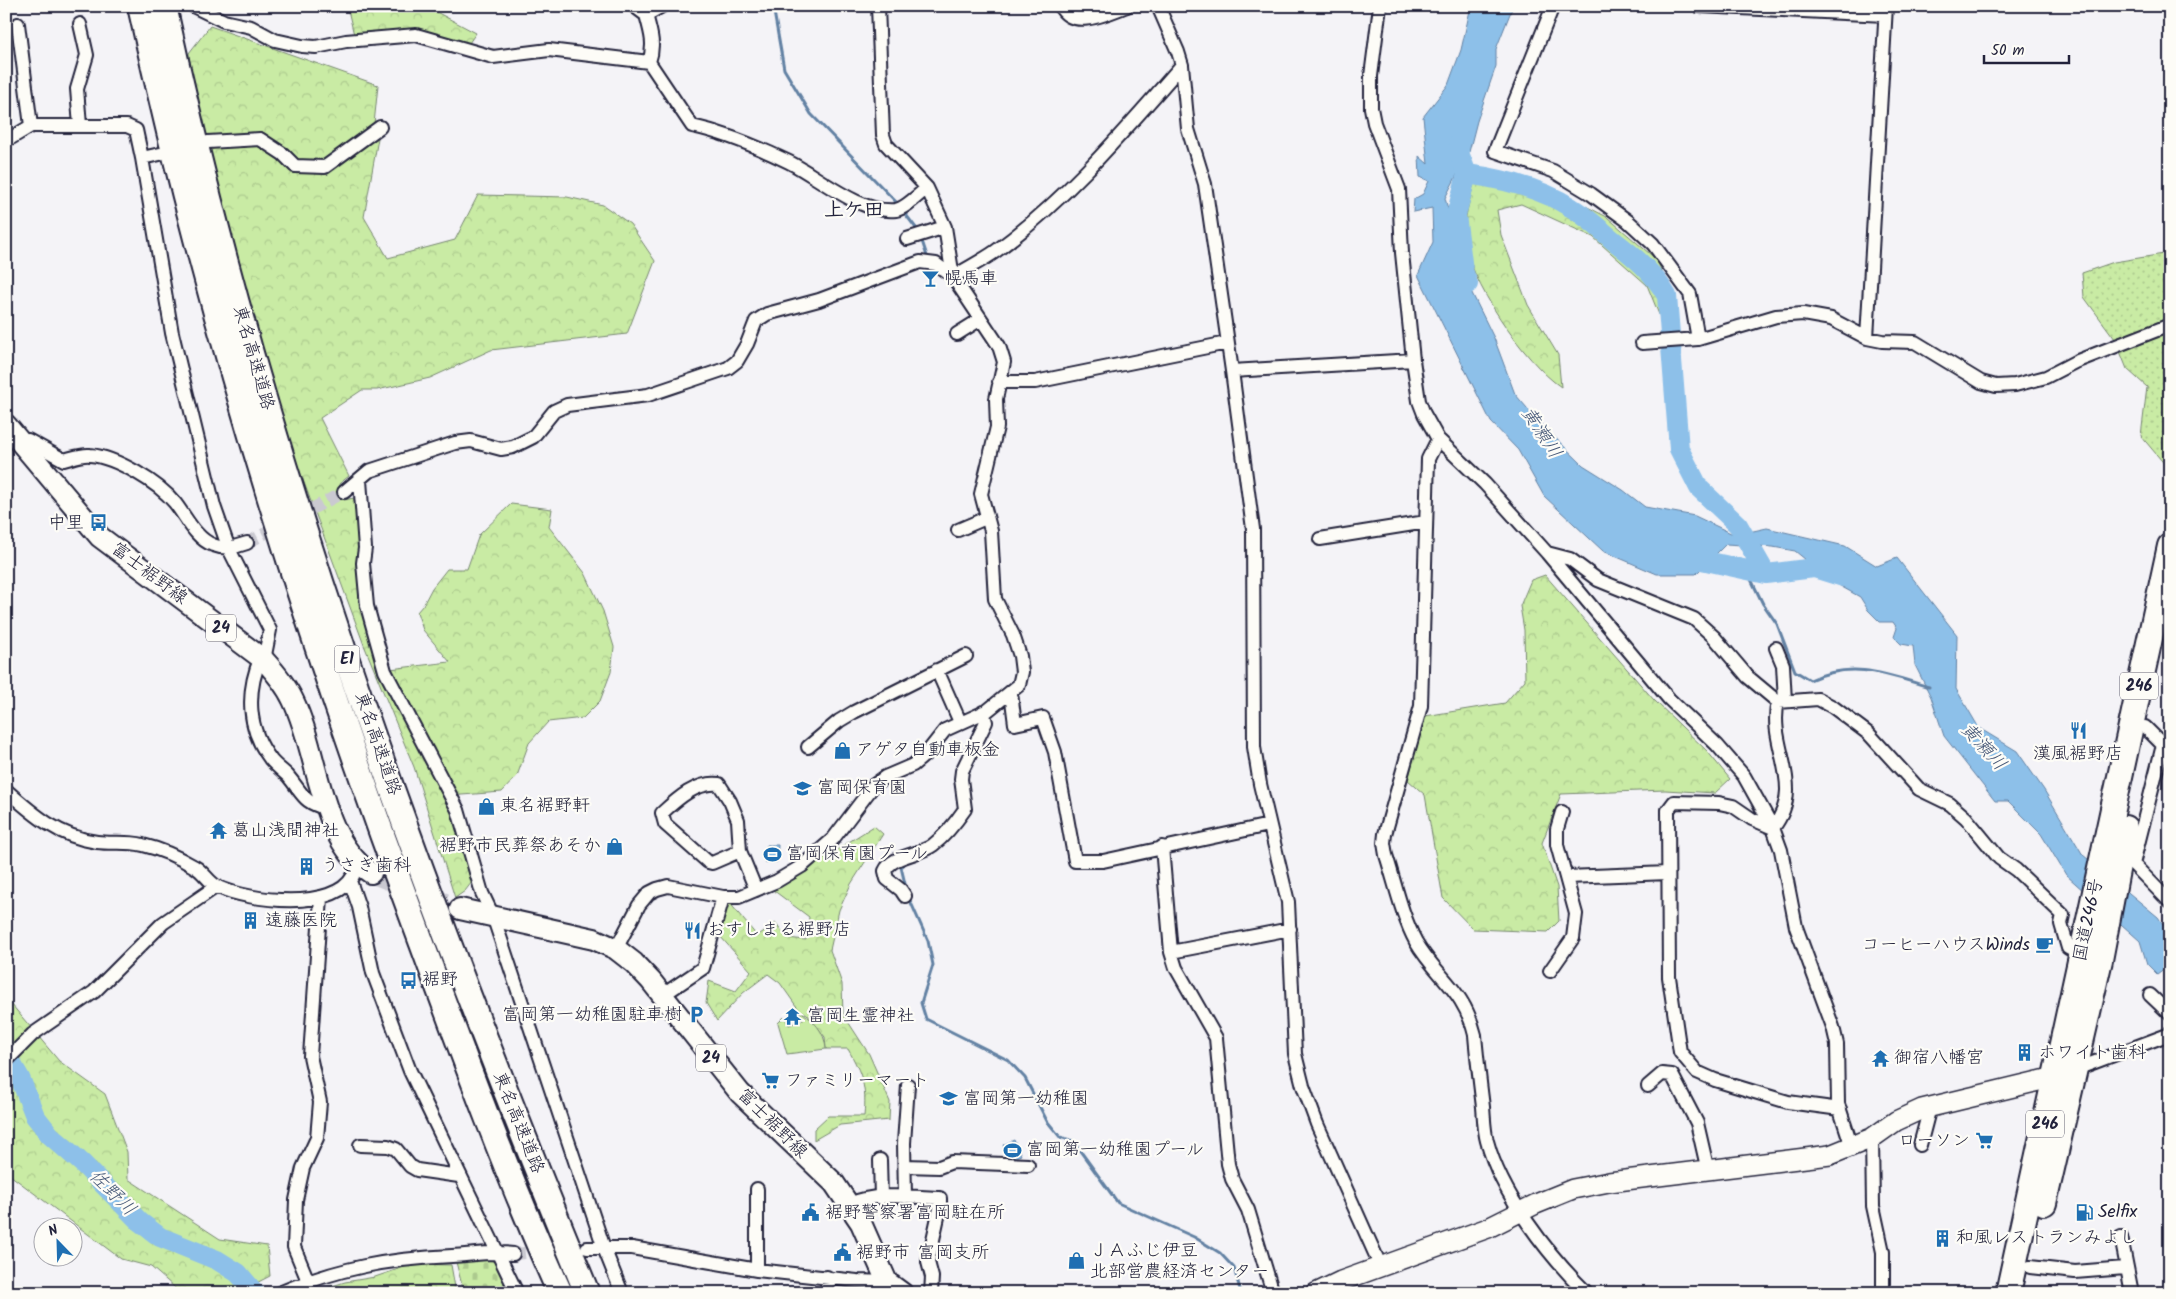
<svg xmlns="http://www.w3.org/2000/svg" width="2176" height="1299" viewBox="0 0 2176 1299" font-family="Kalam,'Klee One',sans-serif">
<style>
.grass{fill:url(#grass-dots);stroke:#768670}
.forest{fill:url(#forest-crowns);stroke:#768670}
.cemetery{fill:url(#cemetery-stones);stroke:#768670}
.park{fill:#c9eba4;stroke:#768670}
.water{fill:#8dc0e9;stroke:#6281a3}
.lines{fill:none;stroke-linecap:round;stroke-linejoin:round}
.stream{stroke:#6281a3;stroke-width:3}
.river{stroke:#8dc0e9;stroke-width:20}
.street-tunnel{stroke:#cac9d1;stroke-width:12;stroke-dasharray:12 6;stroke-linecap:butt}
.primary-tunnel{stroke:#cac9d1;stroke-width:20;stroke-dasharray:20 10;stroke-linecap:butt}
.street-casing{stroke:#22223b;stroke-width:16}
.secondary-casing{stroke:#22223b;stroke-width:22}
.primary-casing{stroke:#22223b;stroke-width:24}
.highway-casing{stroke:#22223b;stroke-width:28}
.street{stroke:#fdfcf7;stroke-width:12}
.secondary{stroke:#fdfcf7;stroke-width:19}
.primary{stroke:#fdfcf7;stroke-width:20}
.highway{stroke:#fdfcf7;stroke-width:24}
.labels{text-anchor:middle;dominant-baseline:central;stroke-width:4.5;stroke-linejoin:round;paint-order:stroke}
.shield{fill:#fdfcf7;stroke:#646373;stroke-width:1}
.shield-label{font-size:16px;font-weight:bold;fill:#22223b}
.poi-label{font-size:18px;fill:#22223b;stroke:#fdfcf7;text-anchor:start}
.street-label{font-size:18px;fill:#22223b;stroke:#fdfcf7}
.water-label{font-size:19px;font-style:italic;fill:#475978;stroke:#fdfcf7}
.quarter-label{font-size:20px;font-weight:bold;fill:#22223b;stroke:#fdfcf7}
</style>
<defs>
<pattern id="grass-dots" width="8" height="8" patternUnits="userSpaceOnUse" patternTransform="scale(1.25)"><rect width="8" height="8" fill="#c9eba4"/><path d="M2 2h.1M6 6h.1" fill="none" stroke="#acc98e" stroke-width="1.8" stroke-linecap="round"/></pattern>
<pattern id="forest-crowns" width="20" height="18" patternUnits="userSpaceOnUse" patternTransform="scale(1.25)"><rect width="20" height="18" fill="#c9eba4"/><path d="M2 6a3 3 0 1 1 6 0M12 15a3 3 0 1 1 6 0" fill="none" stroke="#acc98e"/></pattern>
<pattern id="cemetery-stones" width="16" height="16" patternUnits="userSpaceOnUse" patternTransform="scale(1.25)"><rect width="16" height="16" fill="#c9eba4"/><path d="M2 7V4a2 2 0 0 1 4 0v3zM10 15v-3a2 2 0 0 1 4 0v3z" fill="#acc98e"/></pattern>
</defs>
<rect width="100%" height="100%" fill="#f4f3f7"/>
<filter id="ink" filterUnits="userSpaceOnUse"><feTurbulence type="fractalNoise" baseFrequency=".02" numOctaves="2"/><feDisplacementMap in="SourceGraphic" scale="10" xChannelSelector="R" yChannelSelector="G"/><feConvolveMatrix kernelMatrix="1 2 1 2 8 2 1 2 1" color-interpolation-filters="sRGB"/></filter>
<g filter="url(#ink)">
<path class="grass" d="M2170 253V456L2167 467 2141 436 2147 387 2127 369 2115 339 2084 297 2082 273 2114 262Z"/>
<path class="forest" d="M347 6H425L476 33 469 43 411 32 354 35Z
M210 26 378 85 374 124 380 127 364 217 388 258 455 240 478 195 567 197 603 205 630 224 655 261 627 334 491 350 430 378 377 390H362L320 418 349 476 339 484 344 500 354 498 381 670 450 662 423 630 417 612 423 605 432 588 447 569H467L479 535 511 504 552 509 549 527 585 573 603 611 614 647 611 672 600 701 583 718 548 722 529 743 517 776 502 792 448 796 475 878 465 891 455 898 414 767 364 645 269 388 197 134 189 53Z
M1486 175 1509 177 1572 199 1607 217 1657 260 1673 299 1674 325 1664 327 1647 285 1593 237 1521 204 1497 210 1501 235 1528 305 1558 355 1561 387C1525 363 1467 279 1464 236 1464 218 1470 200 1474 183Z
M1545 575 1654 700 1707 751 1730 779 1715 793 1665 790 1561 794 1542 843 1557 887 1559 921 1548 932 1473 929 1443 898 1425 795 1408 780 1425 716 1505 703 1525 680 1524 630 1520 606 1531 580Z
M874 826 883 834 851 884 839 910 830 950 842 984 843 1014 869 1054 890 1102 889 1120 840 1125 814 1140V1129L828 1116H864C867 1087 862 1074 848 1049H826L825 1037 807 1014 799 1010 780 983 768 974 743 993 717 1021 706 1003 709 981 736 991 751 971 719 935 729 902 757 936 776 923 787 938 806 940 809 917 773 890Z
M6 998 59 1061 105 1094 127 1152 128 1179 220 1239 267 1246 270 1276 237 1293H181L151 1267 121 1259 6 1172Z
M413 1264 451 1265 456 1293H310L345 1282 375 1277Z"/>
<path class="cemetery" d="M489 1260C502 1262 509 1282 515 1293H464L456 1262Z"/>
<path class="park" d="M799 1010C813 1020 825 1031 826 1049L787 1054 778 1023 784 1017 789 1025 803 1020Z"/>
<path class="water" d="M1471 6H1513L1496 49V66L1477 121 1469 152 1445 198 1468 285 1494 338 1515 394 1539 422 1583 465 1623 490 1645 507 1695 516 1735 535 1767 528 1845 546 1877 566 1897 558 1957 635 1956 689 1979 728 2017 751 2044 790 2083 855 2158 917 2170 934V974L2165 968 2157 974 2147 964 2140 941 2066 875 2041 834 2008 801H1995L1944 736 1931 697 1915 665 1913 646 1901 644 1894 637 1897 628 1893 622H1880L1868 610 1860 597 1833 582 1795 551 1773 547 1726 544 1696 574H1657L1603 551 1544 496 1518 450 1491 422 1418 275 1433 242 1432 208 1413 212 1414 199 1423 194 1429 181 1420 177 1419 156 1428 164 1423 117 1448 85 1461 50Z
M767 845H778L777 862H765Z
M1014 1140 1021 1155 1010 1159 1003 1145Z"/>
<g class="lines">
<path class="stream" d="M773 6 784 69 811 114 900 206
M903 211 919 232
M921 238 927 256
M1746 569 1763 604 1777 624 1795 671 1810 680C1853 660 1886 674 1929 687
M906 888 901 867 908 861
M908 896 928 941 933 965 921 1003 926 1019 1008 1060 1025 1078 1047 1121 1060 1137 1073 1141 1118 1203 1194 1237 1220 1253 1234 1268 1241 1293"/>
<path class="river" d="M1461 137 1458 150 1467 174 1456 215 1463 270 1468 284
M1467 174C1503 179 1541 188 1572 208 1587 217 1601 230 1614 241 1635 257 1654 273 1667 296L1679 449 1699 488 1738 525 1766 574
M1683 556 1766 574 1814 568 1843 577
M6 1054 20 1078 35 1116 50 1135 82 1163 140 1222 160 1237 217 1260 238 1273 255 1293"/>
<path class="street-tunnel" d="M247 543 344 492
M513 1254 572 1249"/>
<path class="primary-tunnel" d="M371 873 460 909"/>
<defs>
<path id="street" d="M193 6 224 21 251 27 275 40 302 46 316 47 346 41 416 35 493 57 549 50 649 62
M634 6 646 15
M662 6 646 15C651 33 655 45 649 62L692 126C725 133 758 147 789 162 819 177 860 214 896 210 906 208 918 195 927 188
M1060 6C1073 31 1108 13 1127 6
M1158 6 1178 52 1182 65 1188 129 1205 184 1232 371 1253 529 1254 747 1260 784 1288 902 1295 1054 1303 1086 1317 1124 1381 1267
M1380 6 1371 76V108L1374 123 1399 189 1402 253 1413 360 1419 401 1424 414 1438 439 1485 484 1547 553 1669 699 1717 745 1744 776 1773 828 1781 850 1796 927 1833 1027 1837 1044 1838 1104 1852 1147
M1553 6 1495 151 1553 171 1591 194 1628 221 1653 244 1690 294 1698 339
M1699 6 1885 15
M18 24 31 126
M80 24 87 55 77 89 80 125
M6 137 11 138 31 126H127L136 130 142 158
M208 142 260 139 283 154 295 166 325 167 380 127
M160 154 142 158 172 333 214 506 229 549 270 630 264 660
M907 239 945 227
M957 334 981 319
M1867 338 1886 6
M1642 343 1698 339 1776 316 1803 314 1831 319 1867 338 1882 341 1915 342 1981 382 1996 386 2015 385 2046 377 2075 362 2170 325
M1232 371 1413 360
M999 382H1035L1227 343
M1438 439 1428 459 1421 706 1385 834 1384 843 1386 855C1395 883 1402 916 1416 942 1437 978 1464 989 1475 1035 1477 1059 1480 1083 1483 1107 1484 1118 1484 1130 1487 1141 1501 1194 1548 1255 1587 1293
M19 442 28 440 64 460C72 458 82 454 90 455 116 457 159 483 175 503 186 517 196 539 213 545 226 550 235 547 247 543
M360 480 365 548 363 563 367 606 385 671 458 810 482 893 493 916 604 1248 622 1293
M344 492 369 471 455 443 471 441 501 449 513 447 533 437 554 411 567 405 648 395 728 368 737 361 747 344 756 321 767 314 819 300 920 262 936 264 953 277C967 268 982 261 996 251 1067 199 1124 131 1182 65
M958 530 986 518
M1320 539 1426 522
M1547 553 1570 559 1598 580 1694 619 1714 637 1748 677 1778 702 1818 699 1833 707 1869 734 1919 789 1950 804 1966 818 1999 858 2016 870 2063 915 2061 924 2068 948 2081 955
M1776 648 1783 665 1785 701
M261 657C246 692 247 729 271 760 276 766 283 771 288 776 304 795 302 802 328 809
M937 670 960 722
M1011 693 1015 724 1043 718 1055 752 1075 861H1103L1269 825
M1778 702C1767 746 1807 785 1773 828L1752 819 1733 806 1719 803 1674 802 1668 810 1669 977 1680 1052 1697 1072 1715 1080 1788 1102 1840 1109
M2145 727 2163 745 2133 864 2170 902
M808 747 839 721 854 712 966 656
M6 790C34 815 59 837 97 842 112 844 128 841 143 845 160 849 180 858 195 867 204 872 209 883 218 887 249 901 334 912 353 876
M1162 847 1171 952 1176 968 1216 1038 1228 1164 1232 1179 1248 1210 1273 1293
M740 851 712 863 708 862 665 824 662 813C677 799 697 781 719 784L730 801 738 820 740 851 756 890
M1567 877 1668 873
M350 881 359 907 373 973 410 1071 517 1293
M905 896 901 890 887 879 885 871C892 855 920 855 933 845 946 835 956 822 965 809L961 779 962 771 986 722 983 712
M616 949 639 905 649 893 657 889 668 886 723 897H739L777 881 802 866 833 839 874 785 885 777 913 765 926 754 945 730 987 711 1019 685 1022 672 1020 656 1013 635 995 599 991 531 981 494 997 427 996 399 1004 362 999 346 953 277 945 227 927 188 886 144 883 135 878 6
M1171 952 1290 929
M1550 971 1573 938 1576 914 1557 845V829L1562 812
M663 995 703 968 723 897
M2150 995 2170 1014
M6 1061 33 1034 94 992 163 923 217 886
M2071 1071 2170 1034
M1648 1086 1662 1074 1672 1075 1697 1123 1708 1171
M1872 1138 1873 1206 1883 1252V1293
M360 1145 388 1146 396 1149 410 1166 417 1170 459 1176
M1920 1145 1930 1107
M880 1160 881 1198
M905 1166 939 1167 952 1162 1028 1165
M905 1197 904 1143 908 1085
M850 1204C875 1192 912 1197 940 1198V1208L928 1262 932 1277 931 1293
M2121 1237 2132 1293
M587 1248H632L757 1270 857 1281 887 1282
M2030 1267 2075 1272 2125 1268
M757 1270V1189
M827 1277 828 1293
M308 1281 294 1247 296 1200 303 1168 317 1138 320 1102 310 1056 321 898
M279 1293C338 1268 388 1259 452 1256 473 1255 492 1251 513 1254"/>
<path id="secondary" d="M1316 1293 1341 1281 1488 1228 1536 1204 1573 1189 1609 1182 1830 1155 1872 1138 1896 1121 1922 1109 2055 1077"/>
<path id="primary" d="M6 425 100 537 264 660C275 672 286 685 293 700 319 753 319 840 371 873
M460 909 594 939 616 949 634 963 651 981 740 1093 834 1183 861 1223 887 1282 902 1293"/>
<path id="highway" d="M140 6C208 317 302 621 413 919 459 1044 505 1171 560 1293
M164 6C258 448 416 876 587 1293
M2044 1203 2100 960 2125 828
M2008 1293 2170 546"/>
</defs>
<use href="#street" class="street-casing"/>
<use href="#secondary" class="secondary-casing"/>
<use href="#primary" class="primary-casing"/>
<use href="#highway" class="highway-casing"/>
<use href="#street" class="street"/>
<use href="#secondary" class="secondary"/>
<use href="#primary" class="primary"/>
<use href="#highway" class="highway"/>
</g>
</g>
<defs>
<symbol id="bar-bare" viewBox="-9 -9 18 18"><path d="M-6-5H6L.8 .8V4.5H3.5V6h-7V4.5H-.8V.8Z" fill="#1f6fb2" stroke="#fdfcf7" stroke-width="2.5" paint-order="stroke"/></symbol>
<symbol id="bus-bare" viewBox="-9 -9 18 18"><path d="M-5-6H5V4H4V6H2V4H-2V6H-4V4H-5ZM-3.5-4V0h7V-4ZM-3.5 1.2v1.5H-2V1.2ZM2 1.2v1.5H3.5V1.2Z" fill="#1f6fb2" stroke="#fdfcf7" stroke-width="2.5" paint-order="stroke"/></symbol>
<symbol id="restaurant-bare" viewBox="-9 -9 18 18"><path d="M-5-6h1v4h1v-4h1v4h1v-4h1v5L-1.5 .5V6h-2V.5L-5-1ZM5-6V6H3V1.5H1.5Q1.5-4 5-6Z" fill="#1f6fb2" stroke="#fdfcf7" stroke-width="2.5" paint-order="stroke"/></symbol>
<symbol id="shop-bare" viewBox="-9 -9 18 18"><path d="M-5-2.5h2.3a2.7 3.5 0 0 1 5.4 0H5L5.5 6h-11ZM-1.5-2.5h3a1.5 2.3 0 0 0-3 0Z" fill="#1f6fb2" stroke="#fdfcf7" stroke-width="2.5" paint-order="stroke"/></symbol>
<symbol id="school-bare" viewBox="-9 -9 18 18"><path d="M0-5L7-2L0 1L-7-2ZM-4 1L0 2.5L4 1V4Q0 6-4 4Z" fill="#1f6fb2" stroke="#fdfcf7" stroke-width="2.5" paint-order="stroke"/></symbol>
<symbol id="temple-bare" viewBox="-9 -9 18 18"><path d="M0-6L5-2H3V0L6.5 2.5H4V6H1.5V3h-3V6H-4V2.5H-6.5L-3 0V-2H-5Z" fill="#1f6fb2" stroke="#fdfcf7" stroke-width="2.5" paint-order="stroke"/></symbol>
<symbol id="stadium-bare" viewBox="-9 -9 18 18"><path d="M0-5a6.5 5 0 1 0 0 10a6.5 5 0 1 0 0-10ZM-3.5-1.8h7v3.6h-7Z" fill="#1f6fb2" stroke="#fdfcf7" stroke-width="2.5" paint-order="stroke"/></symbol>
<symbol id="building-bare" viewBox="-9 -9 18 18"><path d="M-4-6H4V6H1V3H-1V6H-4ZM-2.5-4.3h1.7v1.8h-1.7ZM.8-4.3h1.7v1.8H.8ZM-2.5-1h1.7V.8h-1.7ZM.8-1h1.7V.8H.8Z" fill="#1f6fb2" stroke="#fdfcf7" stroke-width="2.5" paint-order="stroke"/></symbol>
<symbol id="cafe-bare" viewBox="-9 -9 18 18"><path d="M-5.5-4.5H6V0H3Q3 3.5 0 3.5H-2.5Q-5.5 3.5-5.5 0ZM3-3.2v2h1.7v-2ZM-6 4.5H4V6H-6Z" fill="#1f6fb2" stroke="#fdfcf7" stroke-width="2.5" paint-order="stroke"/></symbol>
<symbol id="parking-bare" viewBox="-9 -9 18 18"><path d="M-3.5-5.5H1a3.5 3.5 0 0 1 0 7H-1V5.5H-3.5ZM-1-3.4V-.6H.8a1.4 1.4 0 0 0 0-2.8Z" fill="#1f6fb2" stroke="#fdfcf7" stroke-width="2.5" paint-order="stroke"/></symbol>
<symbol id="supermarket-bare" viewBox="-9 -9 18 18"><path d="M-6-5.5h2.5l.6 2H6L4.5 2H-2.5L-4.4-4H-6ZM-1.5 3.2a1.3 1.3 0 1 0 .1 0ZM3 3.2a1.3 1.3 0 1 0 .1 0Z" fill="#1f6fb2" stroke="#fdfcf7" stroke-width="2.5" paint-order="stroke"/></symbol>
<symbol id="fuel-bare" viewBox="-9 -9 18 18"><path d="M-5.5-6h7V0h2V4h1.3V-2.5L3-4.5l.8-.8L6-3V5H2.5V1h-1V6h-7ZM-4.2-4.7v3.2H.2V-4.7Z" fill="#1f6fb2" stroke="#fdfcf7" stroke-width="2.5" paint-order="stroke"/></symbol>
<symbol id="civic-bare" viewBox="-9 -9 18 18"><path d="M-.6-6.5H3V-4.5H.6V-3L4-1V1h2V6H-6V1h2V-1L-.6-3ZM-1.2 2.5V6h2.4V2.5Z" fill="#1f6fb2" stroke="#fdfcf7" stroke-width="2.5" paint-order="stroke"/></symbol>
</defs>
<g fill-rule="evenodd">
<use href="#bar-bare" x="918" y="266" width="25" height="25"/>
<use href="#bus-bare" x="86" y="510" width="25" height="25"/>
<use href="#restaurant-bare" x="2066" y="718" width="25" height="25"/>
<use href="#shop-bare" x="830" y="738" width="25" height="25"/>
<use href="#school-bare" x="790" y="776" width="25" height="25"/>
<use href="#shop-bare" x="474" y="794" width="25" height="25"/>
<use href="#temple-bare" x="206" y="818" width="25" height="25"/>
<use href="#shop-bare" x="602" y="834" width="25" height="25"/>
<use href="#stadium-bare" x="760" y="842" width="25" height="25"/>
<use href="#building-bare" x="294" y="854" width="25" height="25"/>
<use href="#building-bare" x="238" y="908" width="25" height="25"/>
<use href="#restaurant-bare" x="680" y="918" width="25" height="25"/>
<use href="#cafe-bare" x="2032" y="932" width="25" height="25"/>
<use href="#bus-bare" x="396" y="968" width="25" height="25"/>
<use href="#parking-bare" x="684" y="1002" width="25" height="25"/>
<use href="#temple-bare" x="780" y="1004" width="25" height="25"/>
<use href="#building-bare" x="2012" y="1040" width="25" height="25"/>
<use href="#temple-bare" x="1868" y="1046" width="25" height="25"/>
<use href="#supermarket-bare" x="758" y="1068" width="25" height="25"/>
<use href="#school-bare" x="936" y="1086" width="25" height="25"/>
<use href="#supermarket-bare" x="1972" y="1128" width="25" height="25"/>
<use href="#stadium-bare" x="1000" y="1138" width="25" height="25"/>
<use href="#fuel-bare" x="2072" y="1200" width="25" height="25"/>
<use href="#civic-bare" x="798" y="1200" width="25" height="25"/>
<use href="#building-bare" x="1930" y="1226" width="25" height="25"/>
<use href="#civic-bare" x="830" y="1240" width="25" height="25"/>
<use href="#shop-bare" x="1064" y="1248" width="25" height="25"/>
</g>
<g class="labels">
<g class="shield">
<rect x="206" y="614.5" width="30" height="27" rx="4"/>
<rect x="334.5" y="645.5" width="25" height="27" rx="4"/>
<rect x="2120" y="672.5" width="38" height="27" rx="4"/>
<rect x="696" y="1044.5" width="30" height="27" rx="4"/>
<rect x="2026" y="1110.5" width="38" height="27" rx="4"/>
</g>
<g class="shield-label">
<text x="221" y="628">24</text>
<text x="347" y="659">E1</text>
<text x="2139" y="686">246</text>
<text x="711" y="1058">24</text>
<text x="2045" y="1124">246</text>
</g>
<g class="poi-label">
<text x="944" y="279">幌馬車</text>
<text x="84" y="523" text-anchor="end">中里</text>
<text x="856" y="750">アゲタ自動車板金</text>
<text x="2078" y="754" text-anchor="middle">漢風裾野店</text>
<text x="817" y="788">富岡保育園</text>
<text x="500" y="806">東名裾野軒</text>
<text x="232" y="831">葛山浅間神社</text>
<text x="601" y="846" text-anchor="end">裾野市民葬祭あそか</text>
<text x="786" y="854">富岡保育園プール</text>
<text x="321" y="866">うさぎ歯科</text>
<text x="265" y="921">遠藤医院</text>
<text x="707" y="930">おすしまる裾野店</text>
<text x="2030" y="945" text-anchor="end">コーヒーハウスWinds</text>
<text x="422" y="980">裾野</text>
<text x="682" y="1015" text-anchor="end">富岡第一幼稚園駐車樹</text>
<text x="807" y="1016">富岡生霊神社</text>
<text x="2038" y="1053">ホワイト歯科</text>
<text x="1894" y="1058">御宿八幡宮</text>
<text x="785" y="1081">ファミリーマート</text>
<text x="963" y="1099">富岡第一幼稚園</text>
<text x="1970" y="1141" text-anchor="end">ローソン</text>
<text x="1026" y="1150">富岡第一幼稚園プール</text>
<text x="2098" y="1212">Selfix</text>
<text x="825" y="1213">裾野警察署富岡駐在所</text>
<text x="1956" y="1238">和風レストランみよし</text>
<text x="1090" y="1251">ＪＡふじ伊豆<tspan x="1090" dy="21">北部営農経済センター</tspan></text>
<text x="856" y="1253">裾野市 富岡支所</text>
</g>
<g class="street-label">
<text transform="translate(253 358) rotate(74)">東名高速道路</text>
<text transform="translate(149 574) rotate(37)">富士裾野線</text>
<text transform="translate(377 744) rotate(71)">東名高速道路</text>
<text transform="translate(2089 920) rotate(-78)">国道246号</text>
<text transform="translate(518 1123) rotate(68)">東名高速道路</text>
<text transform="translate(772 1124) rotate(45)">富士裾野線</text>
</g>
<g class="water-label">
<text transform="translate(1541 433) rotate(57)">黄瀬川</text>
<text transform="translate(1983 747) rotate(48)">黄瀬川</text>
<text transform="translate(112 1193) rotate(45)">佐野川</text>
</g>
<g class="quarter-label">
<text x="854" y="211">上ケ田</text>
</g>
</g>
<rect width="2176" height="1299" fill="none" stroke="#fdfcf7" stroke-width="25"/>
<rect x="12" y="12" width="2151" height="1274" fill="none" stroke="#22223b" stroke-width="2" filter="url(#ink)"/>
<g transform="translate(58 1242) rotate(337)"><circle r="24" fill="#fdfcf7" stroke="#a5a5ac"/>
<path d="M0-4L9 19L0 12L-9 19Z" fill="#1f6fb2"/>
<text y="-8" font-size="14" font-weight="bold" text-anchor="middle" fill="#22223b">N</text>
</g>
<path d="M1984 55v8h85v-8" fill="none" stroke="#22223b" stroke-width="2.5"/>
<text x="1991" y="55" font-size="15" fill="#22223b" stroke="#fdfcf7" stroke-width="4" paint-order="stroke">50 m</text>
</svg>
